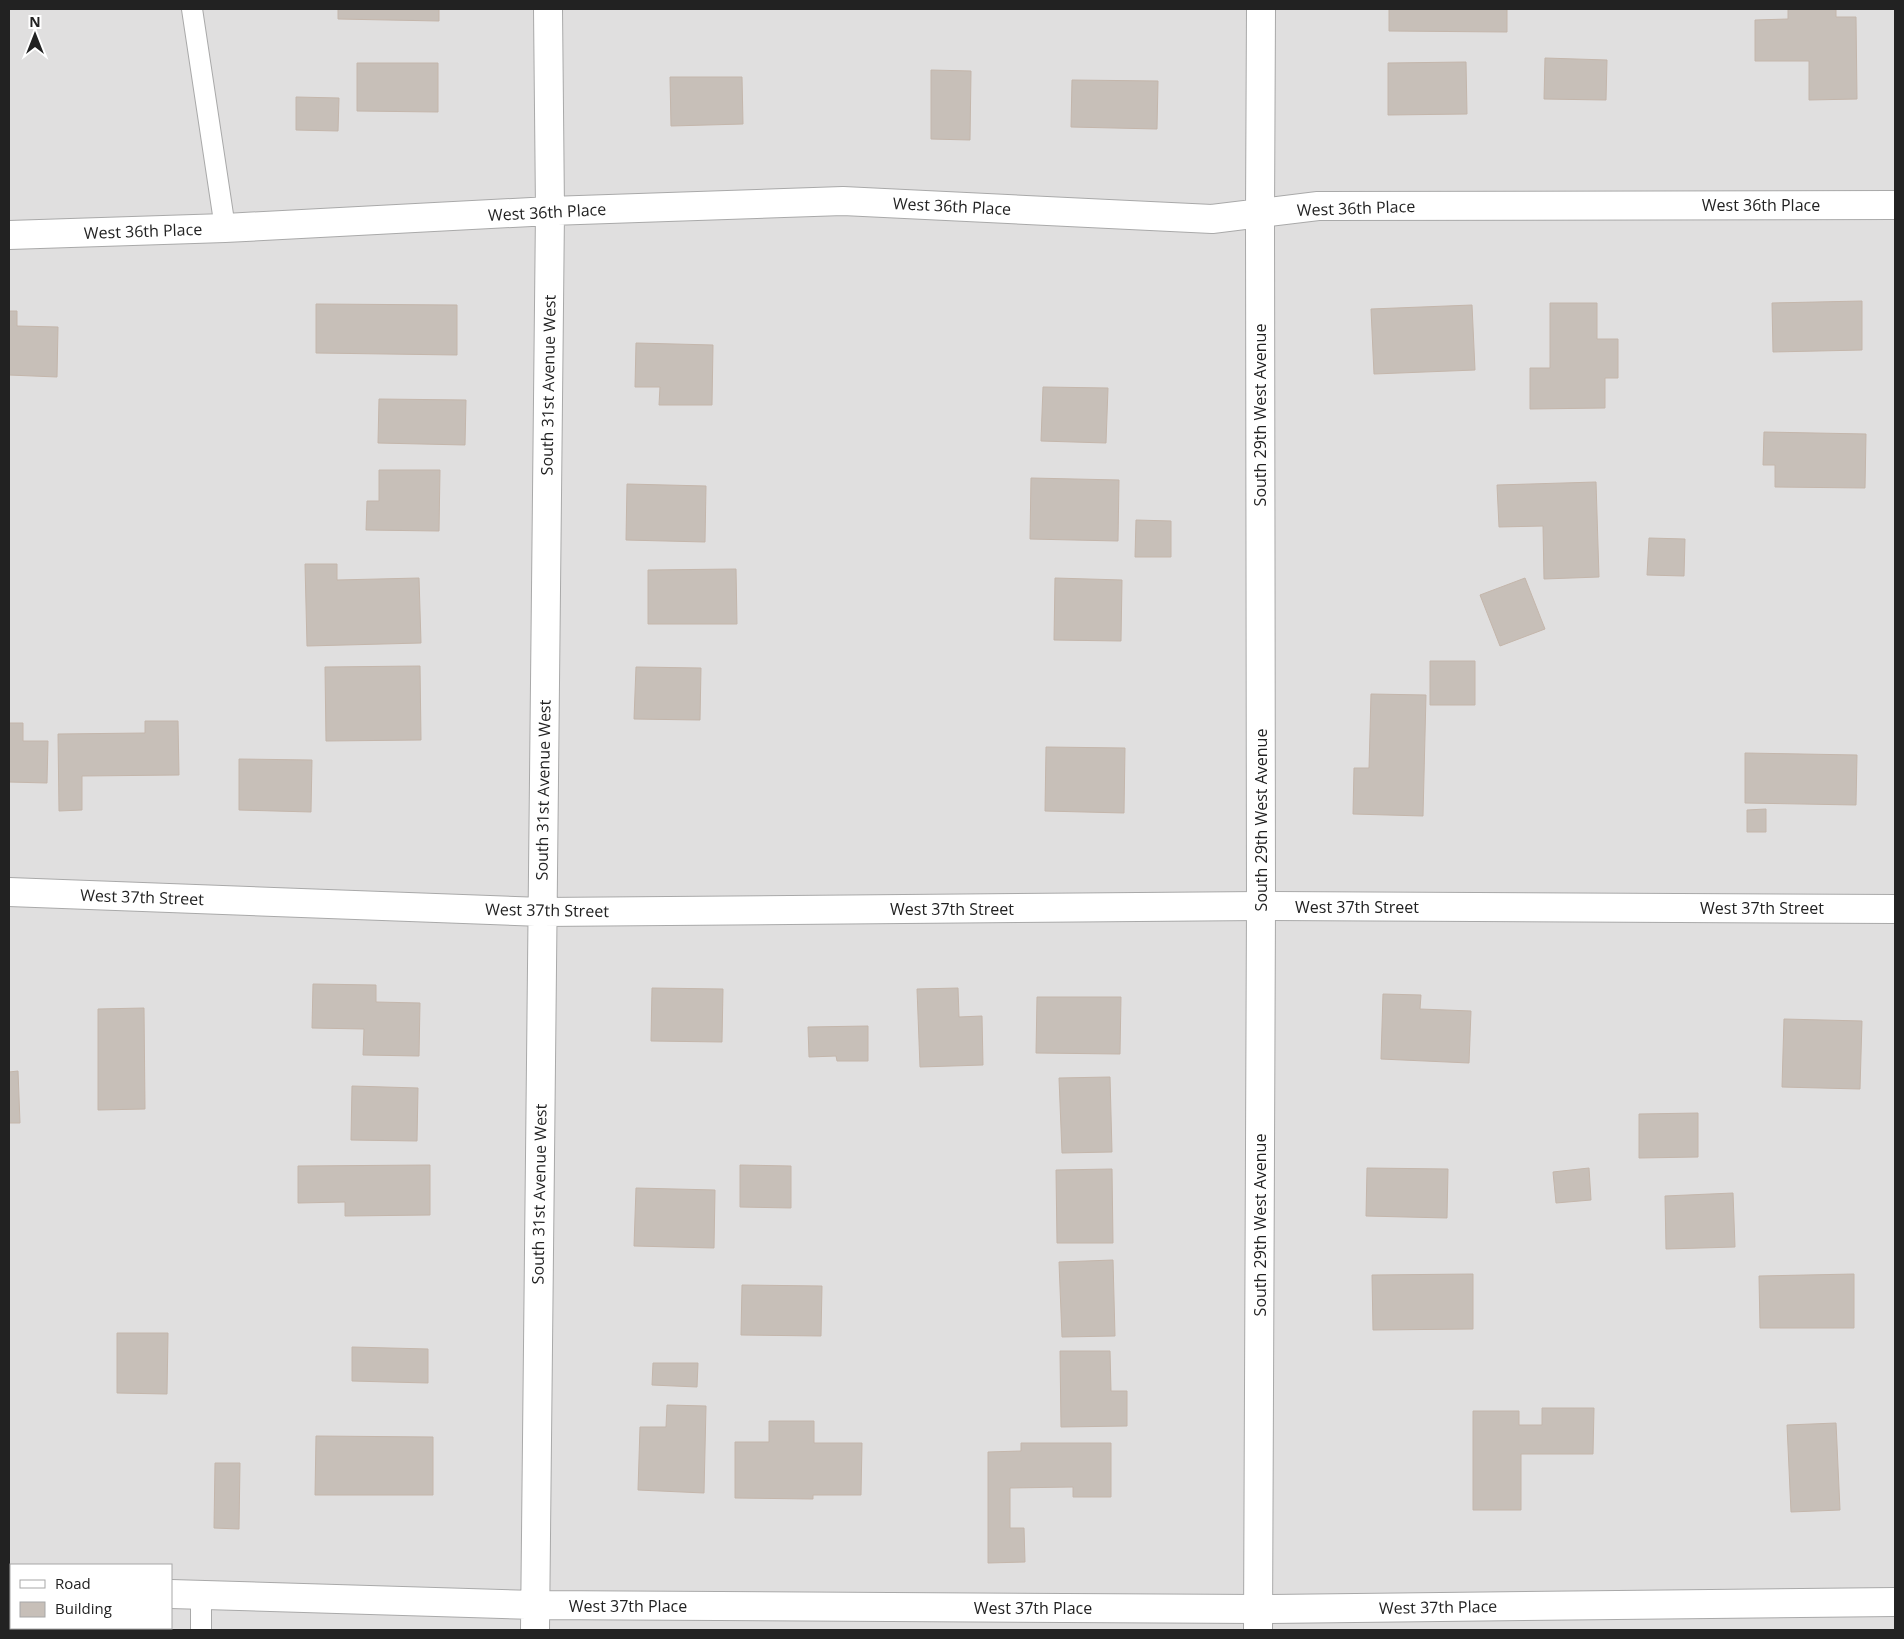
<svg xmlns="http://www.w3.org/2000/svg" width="1904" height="1639" viewBox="0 0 1904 1639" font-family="'Open Sans',sans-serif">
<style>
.residential{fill:#e0dfdf;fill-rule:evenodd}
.building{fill:#c7bfb8;stroke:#c4b6ab}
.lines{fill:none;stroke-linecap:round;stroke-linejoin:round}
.service-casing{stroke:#a9a9a9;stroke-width:22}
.minor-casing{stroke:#a9a9a9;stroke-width:30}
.tertiary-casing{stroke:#a9a9a9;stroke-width:30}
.service{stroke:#fff;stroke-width:20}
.minor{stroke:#fff;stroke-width:28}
.tertiary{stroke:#fff;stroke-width:28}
.labels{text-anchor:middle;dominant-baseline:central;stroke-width:4;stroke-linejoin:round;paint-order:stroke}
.street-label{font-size:16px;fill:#222;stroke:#fff}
</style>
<rect width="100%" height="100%" fill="#f2efe9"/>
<path class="residential" d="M9 9H1895V1630H9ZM11 1565H171V1628H11Z"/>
<path class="building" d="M338 9H439V21L338 19Z
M1389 9H1507V32L1389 31Z
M1788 9H1836V17H1856L1857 99 1809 100V61H1755V20L1788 19Z
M1545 58 1607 60 1606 100 1544 99Z
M1466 62 1467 114 1388 115V63Z
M357 63H438V112L357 111Z
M931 70 971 71 970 140 931 139Z
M670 77H742L743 124 671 126Z
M1072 80 1158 81 1157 129 1071 127Z
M296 97 339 98 338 131 296 130Z
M1862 301V350L1773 352 1772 303Z
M1550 303H1597V339H1618V378H1605V408L1530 409V368H1550Z
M316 304 457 305V355L316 353Z
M1472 305 1475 370 1374 374 1371 309Z
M9 311H17V326L58 327 57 377 9 375Z
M636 343 713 345 712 405H659L660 387H635Z
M1043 387 1108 388 1106 443 1041 441Z
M379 399 466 400 465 445 378 443Z
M1764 432 1866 434 1865 488 1775 487V465H1763Z
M379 470H440L439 531 366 530 367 501H379Z
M1031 478 1119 480 1118 541 1030 539Z
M1596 482 1599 577 1544 579 1543 526 1499 527 1497 485Z
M627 484 706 486 705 542 626 540Z
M1136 520 1171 521V557H1135Z
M1649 538 1685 539 1684 576 1647 575Z
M305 564H337V580L419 578 421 643 307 646Z
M736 569 737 624H648V570Z
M1055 578 1122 580 1121 641 1054 640Z
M1525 578 1545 629 1500 646 1480 595Z
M1430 661H1475V705H1430Z
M420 666 421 740 326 741 325 667Z
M636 667 701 668 700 720 634 719Z
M1371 694 1426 695 1423 816 1353 814 1354 768H1369Z
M145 721H178L179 775 82 776V810L59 811 58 734 145 733Z
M9 723H23V741H48L47 783 9 782Z
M1046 747 1125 748 1124 813 1045 811Z
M1745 753 1857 755 1856 805 1745 803Z
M239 759 312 760 311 812 239 810Z
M1766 809V832H1747V810Z
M313 984 376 985V1002L420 1003 419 1056 363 1055 364 1029 312 1028Z
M652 988 723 989 722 1042 651 1041Z
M958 988 959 1017 982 1016 983 1065 920 1067 917 989Z
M1383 994 1421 995 1420 1009 1471 1011 1469 1063 1381 1059Z
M1037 997H1121L1120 1054 1036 1053Z
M144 1008 145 1109 98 1110V1009Z
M1784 1019 1862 1021 1860 1089 1782 1087Z
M868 1026V1061H837L836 1056 809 1057 808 1027Z
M18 1071 20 1123H9V1072Z
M1110 1077 1112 1152 1062 1153 1059 1078Z
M352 1086 418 1088 417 1141 351 1140Z
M1698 1113V1157L1639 1158V1114Z
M430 1165V1215L345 1216V1202L298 1203V1166Z
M740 1165 791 1166V1208L740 1207Z
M1367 1168 1448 1169 1447 1218 1366 1216Z
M1589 1168 1591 1200 1556 1203 1553 1172Z
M1112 1169 1113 1243H1057L1056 1170Z
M636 1188 715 1190 714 1248 634 1246Z
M1733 1193 1735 1247 1666 1249 1665 1196Z
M1113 1260 1115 1336 1062 1337 1059 1262Z
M1473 1274V1329L1373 1330 1372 1275Z
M1854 1274V1328H1760L1759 1276Z
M742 1285 822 1286 821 1336 741 1335Z
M117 1333H168L167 1394 117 1393Z
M352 1347 428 1349V1383L352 1381Z
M1060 1351H1110L1111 1391H1127V1426L1061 1427Z
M653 1363H698L697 1387 652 1385Z
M667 1405 706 1406 704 1493 638 1490 640 1427H666Z
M1542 1408H1594L1593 1454H1521V1510H1473V1411H1519V1425H1542Z
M769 1421H814V1443H862L861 1495H813V1499L735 1498V1442H769Z
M1836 1423 1840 1510 1791 1512 1787 1425Z
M316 1436 433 1437V1495H315Z
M1021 1443H1111V1497H1073V1487L1010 1488V1528H1024L1025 1562 988 1563V1452L1021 1451Z
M215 1463H240L239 1529 214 1528Z"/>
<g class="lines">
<defs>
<path id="service" d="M192 9 225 228
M201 1630V1595"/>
<path id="minor" d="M1260 214 1261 9
M9 235 225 228 550 211 843 201 1212 219 1318 206 1895 205
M9 892 542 912 1261 906 1895 909
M9 1589H11
M171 1594 535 1605 1259 1609 1895 1602
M535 1630 550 211 548 9"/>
<path id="tertiary" d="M1258 1630 1261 906 1260 214"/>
</defs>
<use href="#service" class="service-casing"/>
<use href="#minor" class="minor-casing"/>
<use href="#tertiary" class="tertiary-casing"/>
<use href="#service" class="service"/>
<use href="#minor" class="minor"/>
<use href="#tertiary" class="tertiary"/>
</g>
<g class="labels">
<g class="street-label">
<text x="1761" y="205">West 36th Place</text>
<text transform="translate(952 206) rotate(3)">West 36th Place</text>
<text transform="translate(1356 208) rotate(-2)">West 36th Place</text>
<text transform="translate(547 212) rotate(-3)">West 36th Place</text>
<text transform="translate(143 231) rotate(-2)">West 36th Place</text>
<text transform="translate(548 385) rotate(-89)">South 31st Avenue West</text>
<text transform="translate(1260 415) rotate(-90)">South 29th West Avenue</text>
<text transform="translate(543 790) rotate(-89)">South 31st Avenue West</text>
<text transform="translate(1261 820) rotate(-90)">South 29th West Avenue</text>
<text transform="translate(142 897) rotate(2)">West 37th Street</text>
<text x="1357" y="907">West 37th Street</text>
<text x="1762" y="908">West 37th Street</text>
<text x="952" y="909">West 37th Street</text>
<text transform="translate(547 910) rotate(1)">West 37th Street</text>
<text transform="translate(539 1194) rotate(-89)">South 31st Avenue West</text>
<text transform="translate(1260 1225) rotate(-90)">South 29th West Avenue</text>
<text x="628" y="1606">West 37th Place</text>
<text transform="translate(1438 1607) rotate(-1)">West 37th Place</text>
<text x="1033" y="1608">West 37th Place</text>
</g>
</g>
<rect width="1904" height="1639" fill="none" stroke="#222222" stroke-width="20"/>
<rect x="10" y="1564" width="162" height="65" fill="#ffffff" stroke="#a7a7a7"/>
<rect x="20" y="1580" width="25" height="8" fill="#ffffff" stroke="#a7a7a7"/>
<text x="55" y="1589" font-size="15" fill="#222222">Road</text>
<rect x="20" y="1602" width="25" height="15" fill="#c7bfb8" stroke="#a7a7a7"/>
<text x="55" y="1614" font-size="15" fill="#222222">Building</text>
<g transform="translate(35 35)" stroke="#ffffff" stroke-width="4" paint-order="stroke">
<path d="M0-4L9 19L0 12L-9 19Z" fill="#222222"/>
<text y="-8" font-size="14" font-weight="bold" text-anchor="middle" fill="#222222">N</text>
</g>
</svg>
